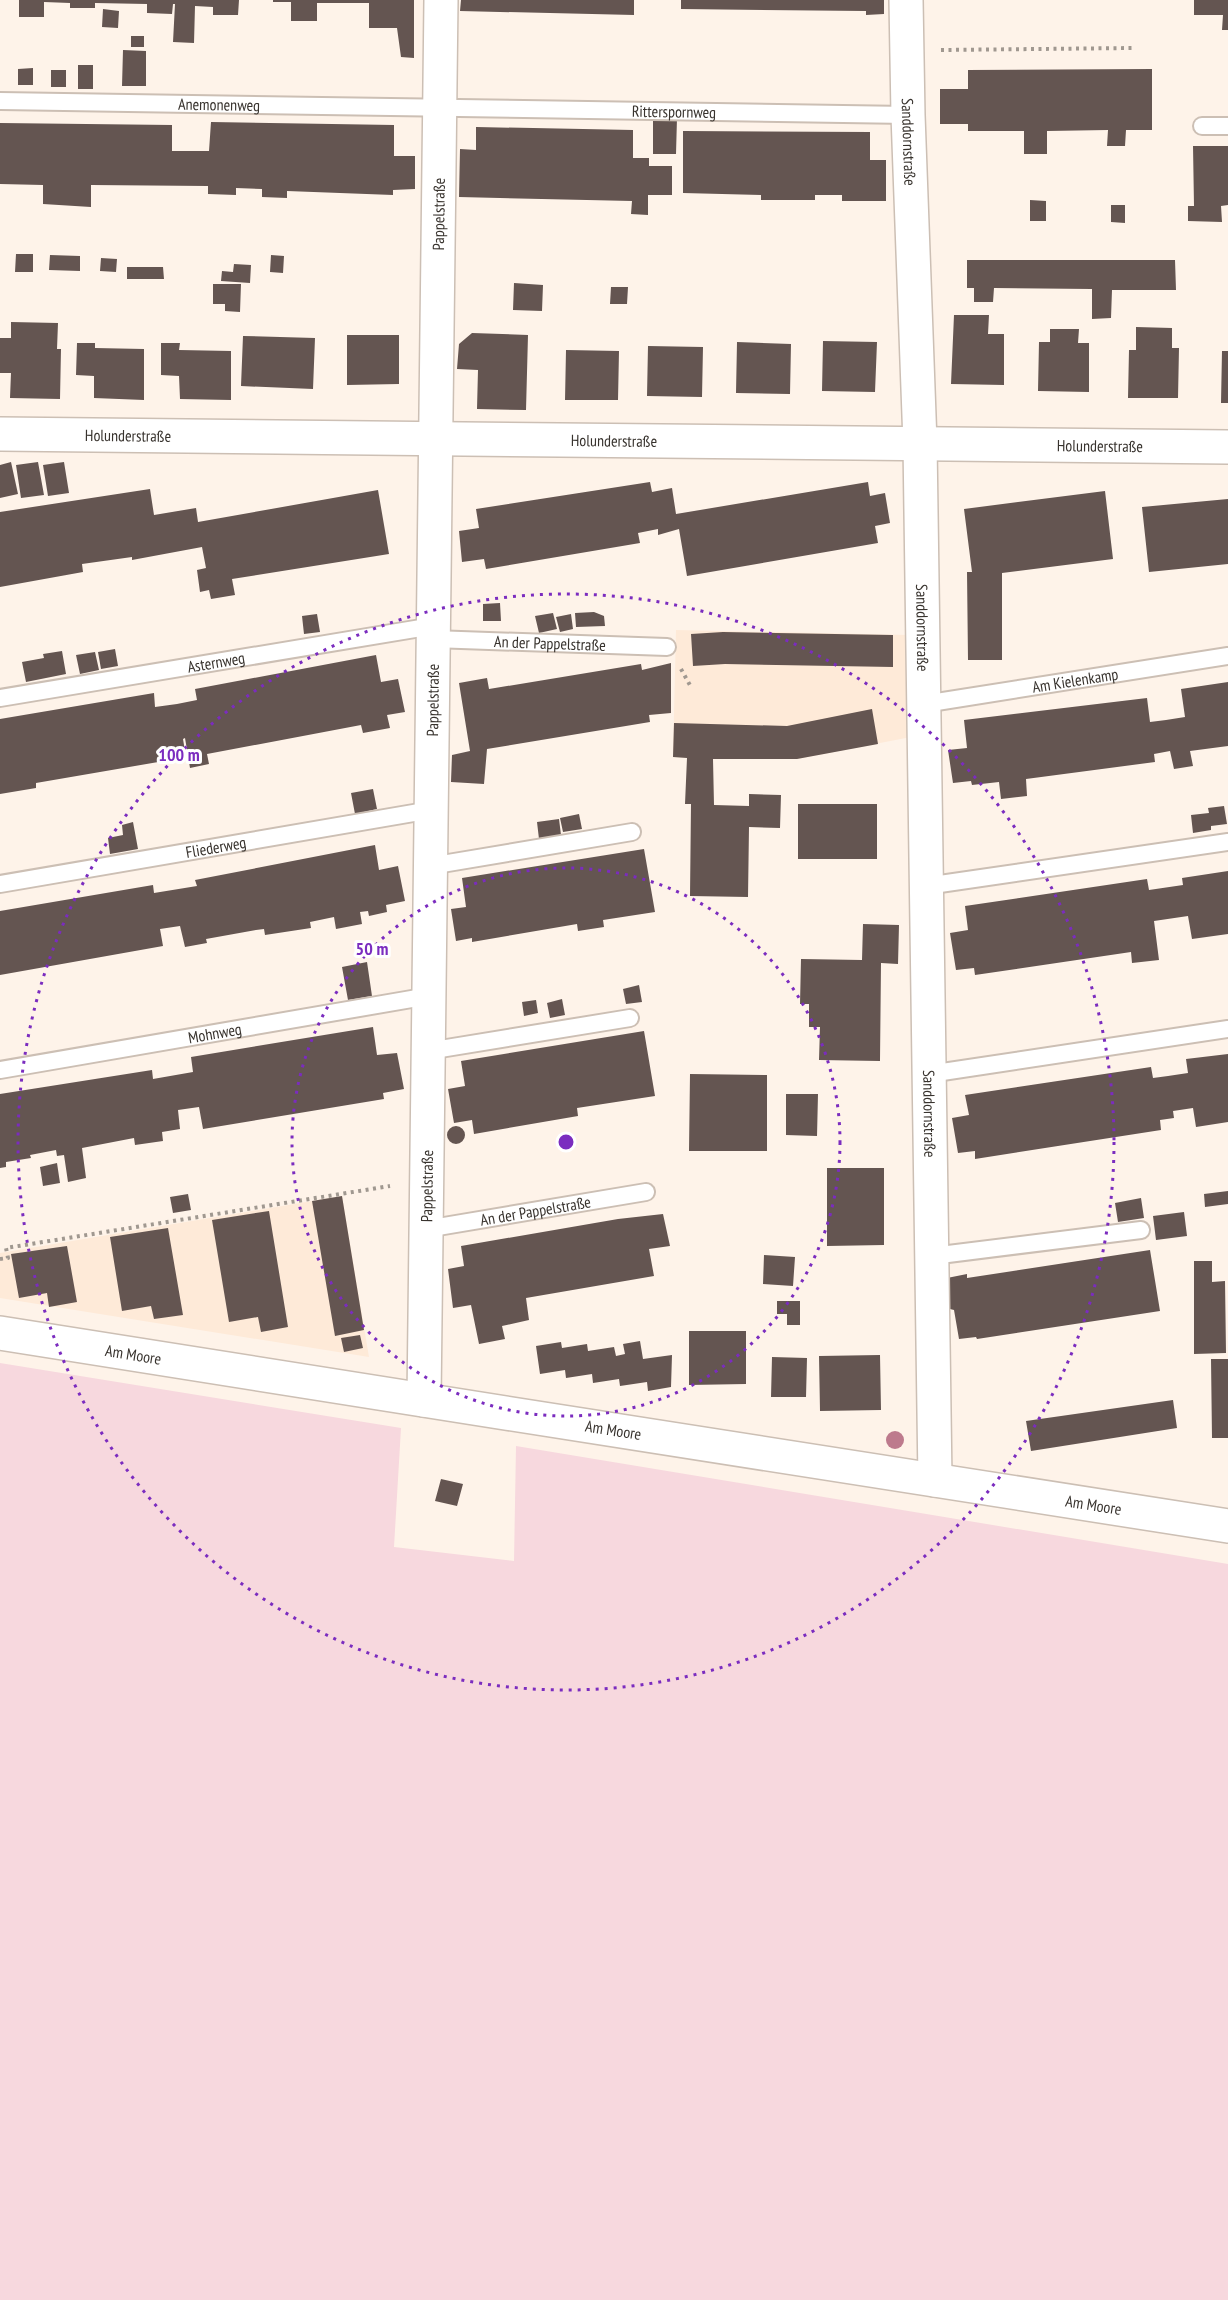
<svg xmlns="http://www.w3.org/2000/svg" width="1228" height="2300" viewBox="0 0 1228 2300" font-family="'PT Sans Narrow',sans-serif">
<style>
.built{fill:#feead8}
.green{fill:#f7d8de}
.building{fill:#645551}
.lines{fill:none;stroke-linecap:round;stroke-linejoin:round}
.service-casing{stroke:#ccbfb4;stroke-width:20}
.minor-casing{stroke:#ccbfb4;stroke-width:36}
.path{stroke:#a09890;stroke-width:4;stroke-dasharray:3 4.5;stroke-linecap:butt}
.service{stroke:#fff;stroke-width:16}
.minor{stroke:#fff;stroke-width:33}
.tree{fill:#bd7a8d}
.ring{fill:none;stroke:#7b2cbf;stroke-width:3;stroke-dasharray:3 6}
.labels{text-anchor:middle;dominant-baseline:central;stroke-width:6;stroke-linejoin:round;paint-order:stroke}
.street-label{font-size:16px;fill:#38332e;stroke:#fff}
.centre{fill:#7b2cbf;stroke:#fff;stroke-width:3}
.ring-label{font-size:18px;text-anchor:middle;font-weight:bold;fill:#7b2cbf;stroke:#fff;stroke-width:6;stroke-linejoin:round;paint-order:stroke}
</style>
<rect width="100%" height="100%" fill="#fef3e9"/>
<path class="built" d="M676 630 908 635 911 737 797 759H713L673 757Z
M342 1196 369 1357 0 1298V1253Z"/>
<path class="green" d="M0 1363 401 1428 394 1547 514 1561 516 1446 1228 1564V2300H0Z"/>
<path class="building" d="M19 0H239L238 15H213V7L195 6 194 43 173 42 175 4H173L172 14 147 13V4L95 3V8H70V3L44 2V17H19Z
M273 0H414V58L401 57 397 28H369V3H317V21H291V2H273Z
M461 0H634V15L460 11Z
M681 0H884V14L866 15V11L681 9Z
M1194 0H1228V30H1222L1223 15H1194Z
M103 9 119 11 118 28 102 27Z
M131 36H144V47H131Z
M123 50 146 51V86H122Z
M78 65H93V89H78Z
M33 68V85H18V69Z
M1152 69V130H1126L1125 146H1107L1108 130 1047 131V154H1024V131H968V124H940V89H968V70Z
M51 70H66V87H51Z
M653 118H677L676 154H653Z
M211 122 394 125V156H415V189L393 190V195L287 191V198L262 197V189L236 188V195L208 194V186L91 185V207L43 204V185L0 184V123L172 125V151H209Z
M476 127 633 130V158H649V166H672V195H648V215L631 214 632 201 459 197 460 149 476 150Z
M683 131 870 132V160H886V201H842V195H815V200H761V195L683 193Z
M1193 146H1228V205L1221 206 1222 222 1188 221V206H1194Z
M1030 200 1046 201V221H1030Z
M1111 205H1125V223L1111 222Z
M16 254H33V272H15Z
M50 255 80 256V271L49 270Z
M271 255 284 256 283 273 270 272Z
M101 258 117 259 116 272 100 271Z
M967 260H1175L1176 290H1112L1111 318 1092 319V289L994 288 993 302H974V288H967Z
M234 264 251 265 250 283 221 281 222 271 233 272Z
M127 267H163L164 279H127Z
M514 283 543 285 542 311 513 310Z
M213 284H241L240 312 225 311V304H213Z
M611 287H628L627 304H610Z
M954 315H989L988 334H1004V385L951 384Z
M11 322 58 323 57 349H61L60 399 10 398 11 373H0V338H11Z
M1136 327 1172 328V348H1179L1178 398H1128L1129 350H1136Z
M1050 329H1079L1078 343H1089V392L1038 391 1039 342H1050Z
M472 333 528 335 526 410 477 409 478 370 457 369 459 344Z
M347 335H399V384L347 385Z
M243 336 315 338 313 389 241 386Z
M823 341 877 342 875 392 822 391Z
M737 342 791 344 790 394 736 393Z
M77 343H95V348L144 349V400L94 398V376L76 375Z
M161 343H180L179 350 231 351V400L180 399 179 376 161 375Z
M648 346 703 347 702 397 647 396Z
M566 350 619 351 618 400H565Z
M1222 351H1228V403H1221Z
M11 462 18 494 0 498V465Z
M38 462 44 495 21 498 16 465Z
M64 462 69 493 48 496 43 465Z
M650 482 652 492 672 488 676 514 868 482 870 496 885 493 890 523 875 526 878 543 687 576 679 529 658 535V529L638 533 640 543 486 569 484 559 462 562 459 531 479 528 476 509Z
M150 489 154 515 196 508 198 522 378 490 389 554 232 579 235 595 211 599 209 590 200 592 197 570 206 568 202 547 132 560V557L82 564 83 572 0 587V512Z
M1105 491 1113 559 1002 573V660H968L967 572H972L964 509Z
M1228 499V564L1149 572 1142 507Z
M500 603 501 621H483V604Z
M594 612 604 616 605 626 576 627 575 613Z
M553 613 557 629 539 633 535 616Z
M317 614 320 632 304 634 302 616Z
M571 614 573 629 560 632 556 617Z
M723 632 893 635V667L725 664 693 666 691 634Z
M115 649 118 666 101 669 98 652Z
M62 651 66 674 26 682 22 662 44 658 43 654Z
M95 652 99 670 80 674 76 655Z
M376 655 381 682 398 679 405 712 387 715 390 728 363 733 361 725 207 754 209 764 190 768 185 738 183 739 185 751 163 754 164 761 36 783V788L0 794V719L154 693 155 707 177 704 197 700 195 689Z
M671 663V713L649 715 650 722 487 749 484 784 451 782 452 755 470 751 459 683 487 678 489 689 641 664 642 670Z
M1228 682V746L1190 751 1193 766 1174 769 1170 751 1154 754 1155 762 1026 779 1027 796 1001 799 999 782 972 785 971 781 953 783 948 750 967 748 964 720 1147 698 1150 722 1166 720 1185 717 1181 689Z
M872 709 878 744 797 759H713L714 805 749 806V794L781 795 780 828 749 827 748 897 690 896 691 804H685L687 758 673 757 674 723 787 726Z
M373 789 377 809 355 814 351 793Z
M798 804H877V859H798Z
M1224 806 1227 824 1211 826V830L1193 833 1191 815 1209 813 1208 808Z
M579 814 582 829 563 832 560 818Z
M559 819 561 835 539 839 537 822Z
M133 822 138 849 110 854 108 838 123 835 122 825Z
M375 845 379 870 398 866 405 901 386 905 387 912 369 916 368 911 360 912 362 924 336 929 334 917 310 922 311 928 265 935 264 929 256 930 206 939 207 943 185 947 180 926 160 929 163 946 0 975V911L153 885 154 893 197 886 195 880Z
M644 849 655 912 603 920 604 927 578 931 577 924 472 942V938L456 941 451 909 466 907 462 878Z
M1228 871V934L1192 939 1188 916 1154 921 1159 960 1132 963 1131 952 975 975 974 968 956 970 950 933 968 930 965 906 1147 879 1149 890 1183 885 1182 878Z
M863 924 899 925 898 964 881 963 880 1061 819 1060 820 1027H809V1004H800L801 959 862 960Z
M367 962 372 996 348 1000 342 967Z
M639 985 642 1002 626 1004 623 989Z
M562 999 565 1015 550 1018 547 1003Z
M536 1000 538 1013 524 1016 522 1002Z
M373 1027 377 1055 397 1053 404 1089 383 1093 384 1099 203 1129 199 1107 178 1110 180 1129 162 1132 163 1141 135 1145 134 1138 82 1148 86 1178 68 1182 64 1155 57 1156 56 1150 30 1155 31 1158 6 1162V1167L0 1168V1094L152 1070 153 1079 193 1072 191 1057Z
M644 1031 655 1096 577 1108 578 1116 474 1134 472 1120 454 1123 448 1089 465 1086 461 1061Z
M1228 1054V1122L1196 1127 1193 1108 1173 1111 1174 1118 1160 1120 1161 1130 975 1159V1151L958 1153 952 1118 969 1115 965 1095 1151 1067 1153 1078 1168 1076 1188 1073 1186 1059Z
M690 1074 767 1075V1151H689Z
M786 1094H818L817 1136 786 1135Z
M447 1135a9 9 0 1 1 18 0a9 9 0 1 1-18 0Z
M57 1163 60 1183 43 1186 40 1167Z
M827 1168H884V1245L827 1246Z
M1228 1191V1204L1205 1207 1204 1194Z
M188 1194 191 1210 173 1213 170 1197Z
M342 1196 364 1330 335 1336 312 1201Z
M1141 1198 1144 1218 1118 1222 1115 1203Z
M269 1211 288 1327 261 1332 258 1317 229 1322 212 1220Z
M1184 1212 1187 1236 1156 1240 1153 1216Z
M663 1214 670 1246 649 1249 654 1276 526 1298 529 1320 502 1326 505 1339 479 1344 471 1305 453 1308 448 1269 464 1266 461 1246 618 1219Z
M168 1228 183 1315 154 1319 151 1306 122 1311 110 1237Z
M67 1246 77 1302 49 1307 47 1293 19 1298 11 1254Z
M1150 1250 1160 1311 977 1339 976 1337 959 1339 954 1310 950 1309 947 1278 967 1274V1278Z
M764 1255 795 1257 793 1286 763 1284Z
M1194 1261H1212V1282L1225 1281 1226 1353 1194 1354Z
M777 1301H800V1325H787V1314H777Z
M689 1331H746V1384L689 1385Z
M360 1335 363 1348 344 1352 341 1338Z
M640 1341 643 1359 672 1355 671 1387 648 1391 647 1382 620 1386 619 1379 593 1383 592 1374 566 1378 565 1370 540 1374 536 1346 561 1342 562 1348 587 1344 588 1351 614 1347 616 1356 625 1354 623 1344Z
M880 1355 881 1410 820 1411 819 1356Z
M772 1357 807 1358 806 1397H771Z
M1211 1359H1228V1438H1212Z
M1173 1400 1177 1428 1031 1451 1026 1421Z
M441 1479 463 1484 457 1506 435 1501Z"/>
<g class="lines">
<defs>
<g id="service">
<path id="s1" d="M0 101 908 115"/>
<path d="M1202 126H1228"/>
<path id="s2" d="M433 639 667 647"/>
<path id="s3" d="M0 698 433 626"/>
<path id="s4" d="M924 704 1228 656"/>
<path d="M430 866 632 832"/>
<path id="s5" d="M0 884 431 810"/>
<path d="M926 886 1228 842"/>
<path d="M428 1051 630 1018"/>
<path id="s6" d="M0 1070 429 996"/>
<path d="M929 1074 1228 1029"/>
<path id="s7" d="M426 1229 646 1192"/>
<path d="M932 1256 1141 1230"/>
</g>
<g id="minor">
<path id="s8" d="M906 0 908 115 920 443 935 1480"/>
<path id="s9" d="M0 434 1228 447"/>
<path id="s10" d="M0 1333C409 1399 819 1461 1228 1526"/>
<path id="s11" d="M424 1400 441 0"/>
</g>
</defs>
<use href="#service" class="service-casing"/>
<use href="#minor" class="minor-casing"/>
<path class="path" d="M941 50 1133 48
M681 669 691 687
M0 1259 8 1258 6 1248 390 1186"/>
<use href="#service" class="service"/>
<use href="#minor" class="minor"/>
</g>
<circle class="tree" cx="895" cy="1440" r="9"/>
<g class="ring">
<circle cx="566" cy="1142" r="274"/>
<circle cx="566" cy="1142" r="548"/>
</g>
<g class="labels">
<g class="street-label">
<text stroke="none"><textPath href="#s1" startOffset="219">Anemonenweg</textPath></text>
<text stroke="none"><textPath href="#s1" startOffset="674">Ritterspornweg</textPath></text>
<text stroke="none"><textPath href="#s8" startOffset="142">Sanddornstraße</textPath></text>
<text stroke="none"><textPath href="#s11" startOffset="1186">Pappelstraße</textPath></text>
<text stroke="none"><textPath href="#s9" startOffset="128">Holunderstraße</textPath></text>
<text stroke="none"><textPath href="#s9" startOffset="614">Holunderstraße</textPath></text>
<text stroke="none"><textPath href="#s9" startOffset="1100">Holunderstraße</textPath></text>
<text stroke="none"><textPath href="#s8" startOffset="628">Sanddornstraße</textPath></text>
<text stroke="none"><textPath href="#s2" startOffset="117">An der Pappelstraße</textPath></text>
<text stroke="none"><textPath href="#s3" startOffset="219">Asternweg</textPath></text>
<text stroke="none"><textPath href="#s4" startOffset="153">Am Kielenkamp</textPath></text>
<text stroke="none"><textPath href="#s11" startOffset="700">Pappelstraße</textPath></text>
<text stroke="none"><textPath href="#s5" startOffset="219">Fliederweg</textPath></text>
<text stroke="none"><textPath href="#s6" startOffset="218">Mohnweg</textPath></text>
<text stroke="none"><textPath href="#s8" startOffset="1114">Sanddornstraße</textPath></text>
<text stroke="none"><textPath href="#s11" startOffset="214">Pappelstraße</textPath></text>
<text stroke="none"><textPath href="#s7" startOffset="111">An der Pappelstraße</textPath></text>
<text stroke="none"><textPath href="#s10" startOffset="135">Am Moore</textPath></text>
<text stroke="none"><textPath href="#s10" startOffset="621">Am Moore</textPath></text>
<text stroke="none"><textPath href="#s10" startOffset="1107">Am Moore</textPath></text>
</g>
</g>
<circle cx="566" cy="1142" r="9" class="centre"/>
<g class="ring-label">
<text x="179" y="761">100 m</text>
<text x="372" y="955">50 m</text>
</g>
</svg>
